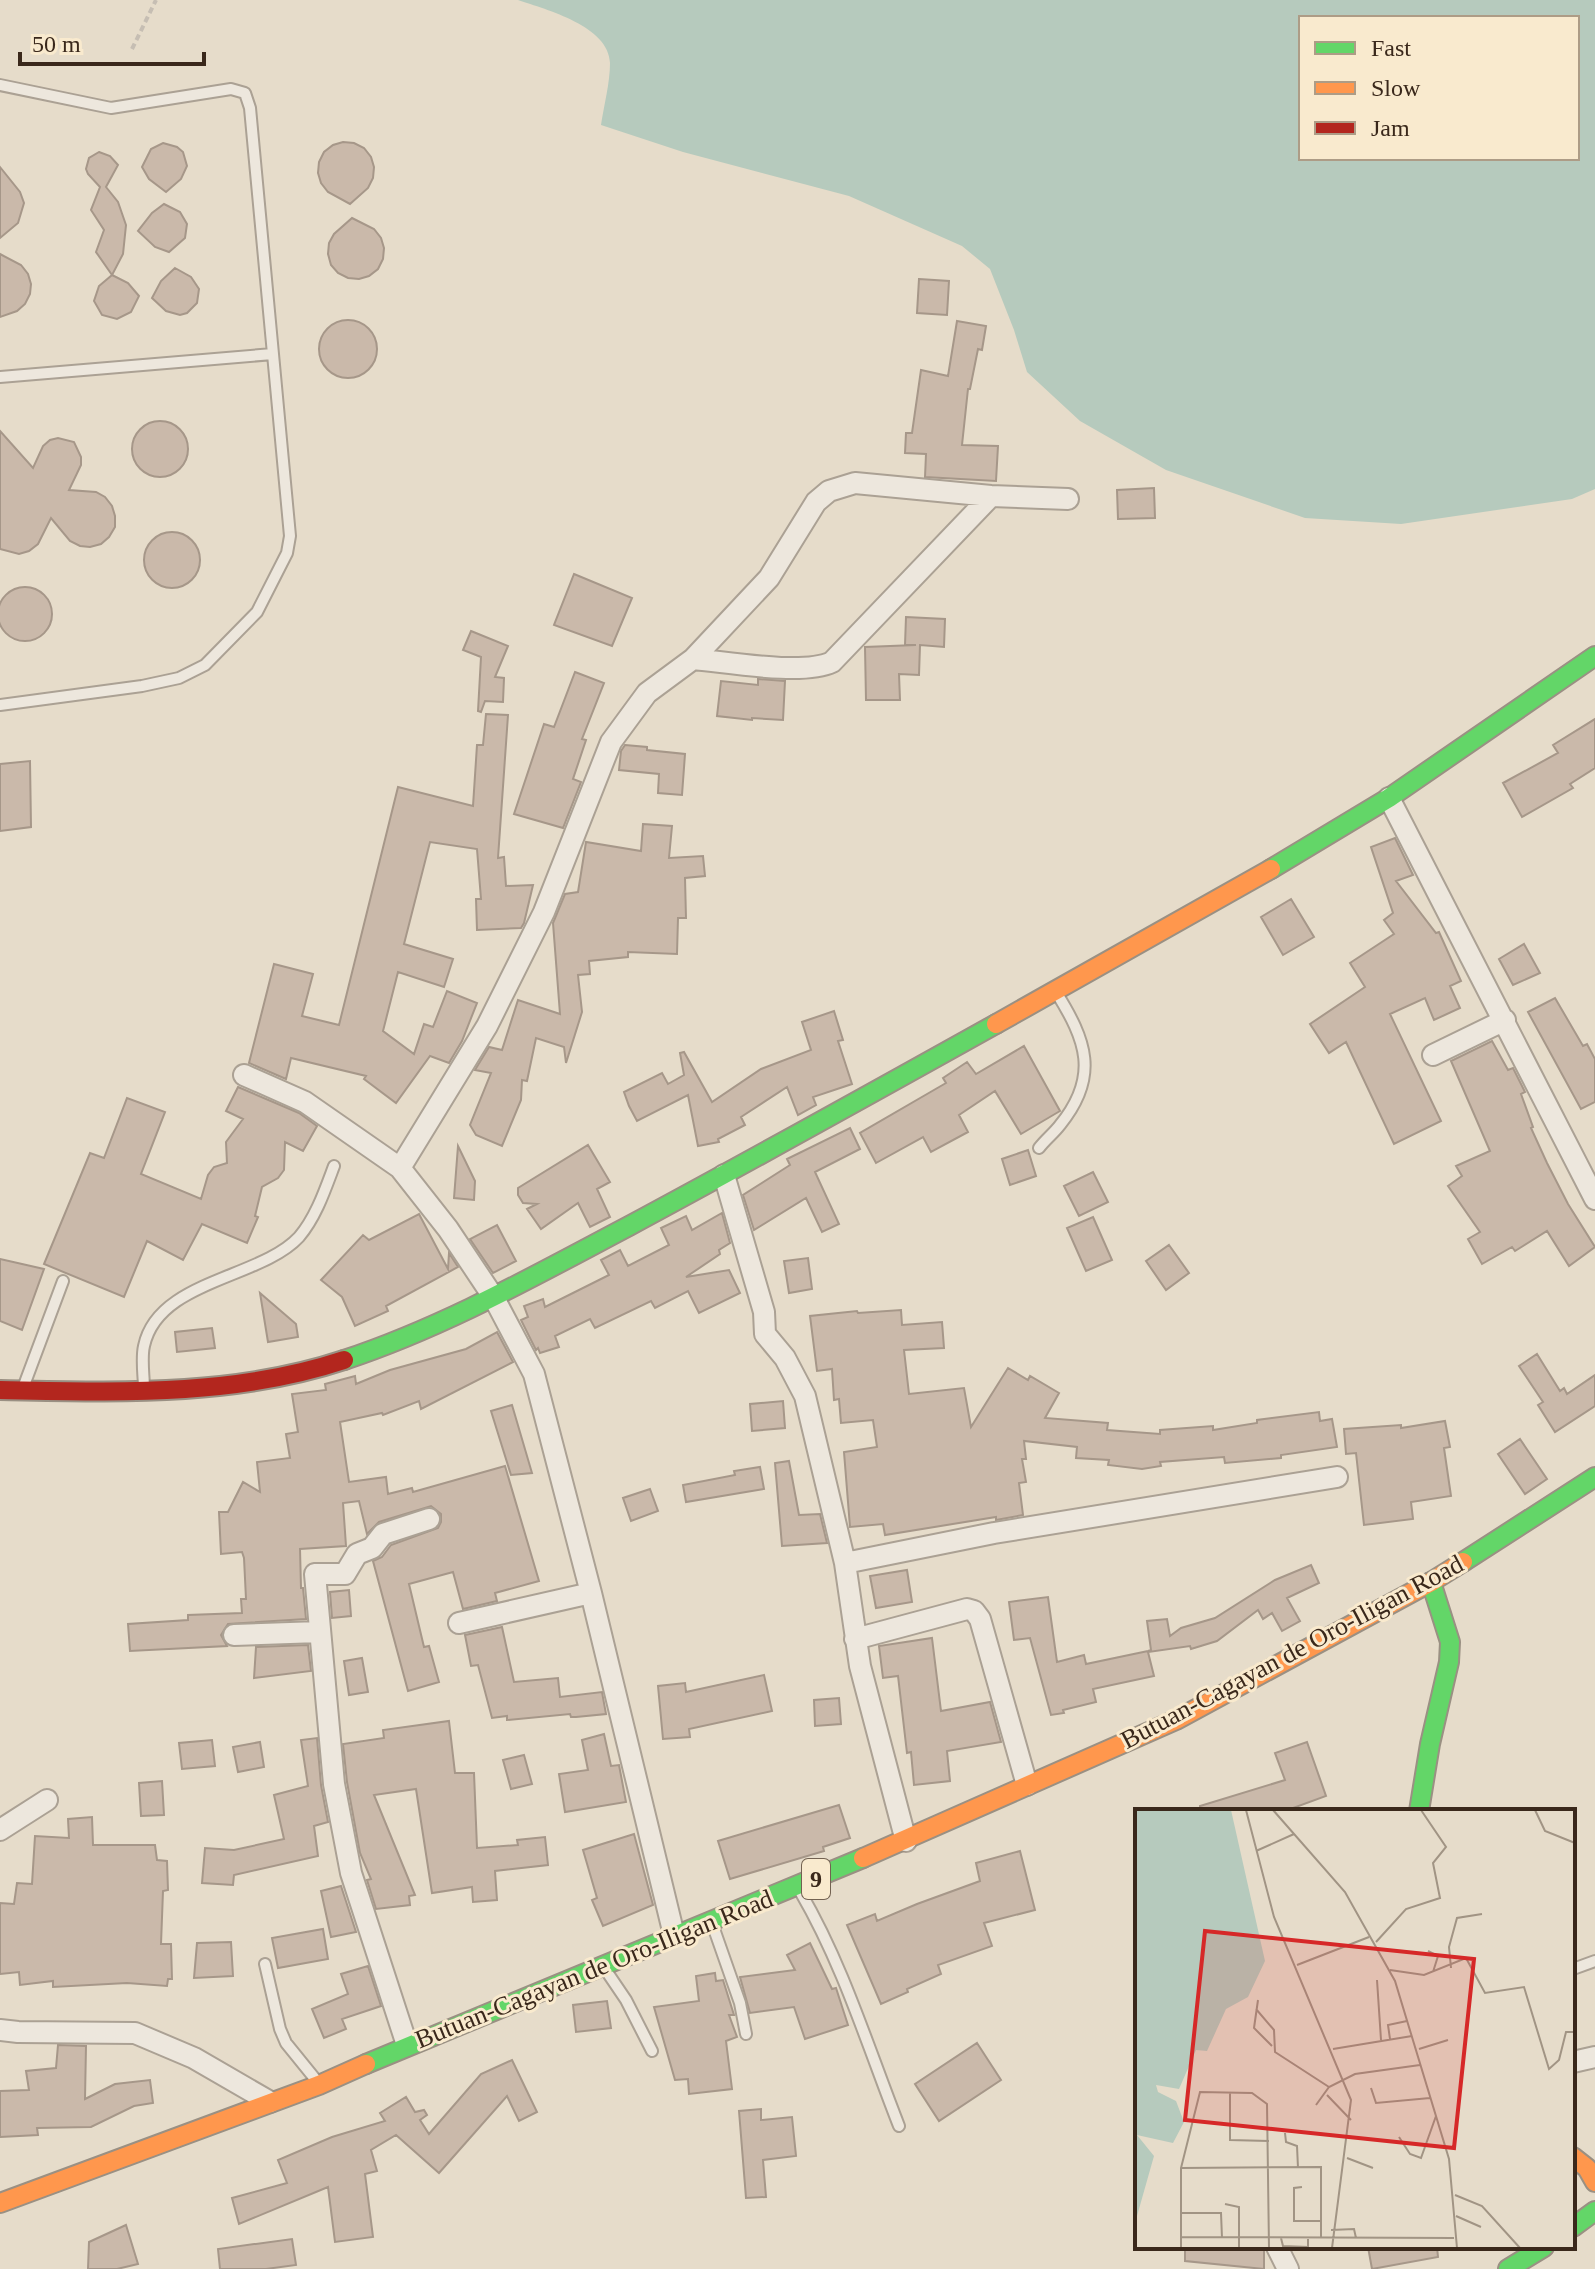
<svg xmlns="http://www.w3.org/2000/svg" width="1595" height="2269" viewBox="0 0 1595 2269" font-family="Georgia,serif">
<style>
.water{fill:#b6cabd;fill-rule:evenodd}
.building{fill:#cab9aa;stroke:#a69789;stroke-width:2}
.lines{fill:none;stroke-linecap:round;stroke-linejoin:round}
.lane-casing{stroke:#aba194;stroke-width:14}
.street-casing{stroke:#aba194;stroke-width:24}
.fast-casing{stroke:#9a9083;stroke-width:22}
.slow-casing{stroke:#9a9083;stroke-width:22}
.jam-casing{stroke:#9a9083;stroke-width:22}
.path{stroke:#c6beb3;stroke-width:4;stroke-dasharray:6 4;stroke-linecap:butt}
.lane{stroke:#ede7dd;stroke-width:10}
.street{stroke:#ede7dd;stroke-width:20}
.fast{stroke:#63d668;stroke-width:18}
.slow{stroke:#ff974d;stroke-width:18}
.jam{stroke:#b3261e;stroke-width:18}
.labels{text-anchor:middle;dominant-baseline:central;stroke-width:6;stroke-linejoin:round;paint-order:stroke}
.shield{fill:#f9eace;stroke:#736251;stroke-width:2}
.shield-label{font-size:24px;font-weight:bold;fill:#3a281b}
.street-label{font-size:26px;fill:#3a281b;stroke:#f9eace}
.inset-road{fill:none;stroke:#a19484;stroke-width:2}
.view{fill:#d62828;fill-opacity:0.15;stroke:#d62828;stroke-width:4}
.inset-edge{fill:none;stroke:#3a281b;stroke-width:4}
</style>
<rect width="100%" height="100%" fill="#e6dcca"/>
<path class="water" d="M518 0H1595V489L1572 499 1401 524 1305 518 1166 470 1080 421 1027 372 1014 330 990 269 962 246 849 196 683 152 601 125C604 105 610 83 610 63 609 26 547 10 518 0ZM1301 18H1577V158H1301Z"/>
<path class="building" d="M343 142 354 143 364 148 371 157 374 167 373 178 368 188 350 204 328 192 321 183 318 173 319 162 324 152 333 145Z
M163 143 177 147 183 152 187 166 181 179 166 192 149 179 142 167 151 149Z
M99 152 110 156 118 165 106 187 118 202 126 225 123 254 112 275 128 283 139 296 131 312 117 319 102 315 94 301 99 286 112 275 96 252 104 230 91 210 100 187 88 174 86 169 89 158Z
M0 167 20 192 24 203 18 223 0 238Z
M164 204 180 212 187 224 185 238 169 252 155 247 138 231 152 213Z
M352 218 374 229 381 238 384 248 383 259 378 269 369 276 359 279 348 278 338 273 331 265 328 254 329 243 334 234Z
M0 254 21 265 28 274 31 284 30 294 25 304 17 311 0 317Z
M175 268 191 277 199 289 197 303 187 313 180 315 166 311 152 298 161 281Z
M919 279 949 281 947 315 917 313Z
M319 349a29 29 0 1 1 58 0a29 29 0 1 1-58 0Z
M957 321 986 326 982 350 978 349 970 389H968L962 445 998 446 996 481 925 477 926 454 905 453 906 433H912L921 370 948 376Z
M132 449a28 28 0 1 1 56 0a28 28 0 1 1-56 0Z
M0 431 33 468 43 446 50 440 58 438 74 442 81 457V465L69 490 96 492 105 497 112 506 115 516V527L109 537 101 544 90 547 80 546 70 541 51 518 38 544 29 551 19 554 0 549Z
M1154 488 1155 518 1118 519 1117 490Z
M144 560a28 28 0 1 1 56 0a28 28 0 1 1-56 0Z
M574 574 632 598 612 646 554 625Z
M-2 614a27 27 0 1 1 54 0a27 27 0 1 1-54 0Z
M906 617 945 619 944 647 920 645 919 675 899 674 900 700H866L865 647 916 645H905Z
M471 631 508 646 495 677 504 678 503 702 485 701 481 712 478 711 481 657 463 650Z
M575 672 604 683 582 739 586 740 573 779 581 782 563 828 514 814 544 724 554 727Z
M758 679 785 681 783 720 752 718V720L717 716 721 681 758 685Z
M486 714 508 715 498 858 504 857 506 886 533 885 524 923 521 928 477 930 476 899H481L477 849 430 842 404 944 453 959 444 987 398 972 383 1031 414 1054 424 1024 433 1027 447 991 477 1003 462 1041 449 1063 430 1056 396 1103 364 1079 366 1076 291 1058 286 1079 249 1063 274 964 313 974 302 1016 339 1025 398 787 473 806 477 745H483Z
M1595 719V768L1570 784 1573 788 1522 817 1503 783 1558 753 1553 745Z
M625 745 647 747V750L685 754 682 795 658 793 659 774 619 770 621 751Z
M30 761 31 827 0 831V764Z
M643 824 672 826 669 858 703 856 705 876 685 878 686 918H678L677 954 628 952V957L589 961 590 974 578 975 582 1012 566 1063 564 1047 536 1038 527 1081 522 1080 521 1100 502 1146 476 1135 470 1125 491 1073 475 1070 489 1047 502 1050 518 1000 560 1014 553 923 565 894 578 892 586 842 641 851Z
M1395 838 1413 875 1396 881 1436 933 1439 932 1461 981 1450 986 1460 1008 1434 1020 1425 998 1390 1014 1441 1121 1394 1144 1346 1042 1329 1053 1310 1024 1365 987 1350 963 1394 934 1384 920 1393 913 1371 847Z
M1291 899 1314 937 1283 955 1261 917Z
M1524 944 1540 973 1513 985 1499 959Z
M1555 998 1583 1046 1587 1044 1595 1059V1102L1581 1109 1528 1012Z
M834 1011 843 1040 838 1041 852 1084 813 1097 816 1105 798 1115 787 1087 741 1117 745 1125 718 1139 719 1142 698 1146 688 1095 637 1121 629 1106 624 1092 662 1073 668 1084 684 1075 680 1053 684 1052 712 1102 761 1069 811 1050 802 1022Z
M1492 1041 1508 1070 1513 1068 1525 1092 1521 1094 1533 1127 1531 1128 1547 1163 1568 1204 1595 1247 1569 1266 1547 1231 1515 1251 1512 1247 1482 1264 1468 1239 1480 1232 1448 1186 1462 1176 1456 1166 1490 1151 1451 1061Z
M1024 1046 1060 1111 1021 1134 995 1091 959 1115 968 1132 931 1152 923 1137 876 1163 860 1133 946 1083 943 1078 967 1062 976 1074Z
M238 1087 299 1113 317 1126 303 1151 285 1142 284 1170 278 1178 262 1187 255 1216 258 1217 247 1243 202 1224 183 1260 147 1241 124 1297 44 1264 90 1153 104 1158 127 1098 165 1112 141 1174 201 1199 208 1175 214 1167 227 1163 226 1142 243 1119 226 1111Z
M850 1128 860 1149 815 1172 839 1224 822 1232 806 1198 754 1230 743 1195 790 1165 787 1159Z
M588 1145 610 1182 597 1189 610 1217 590 1227 578 1203 541 1229 527 1209 537 1204 523 1203 518 1195V1188Z
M458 1146 475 1181 474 1200 454 1198Z
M1028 1150 1036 1176 1010 1185 1002 1159Z
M1093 1172 1108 1202 1079 1216 1064 1186Z
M722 1213 730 1243 719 1250 720 1254 686 1277 729 1270 740 1293 699 1313 688 1291 655 1308 651 1301 595 1328 590 1319 555 1336 559 1347 540 1353 538 1348 536 1350 521 1320 528 1317 524 1306 543 1299 545 1307 609 1275 601 1260 620 1250 628 1266 669 1245 661 1228 686 1216 692 1230Z
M419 1214 448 1269 449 1253 458 1267 386 1306 388 1311 355 1326 342 1297 321 1280 363 1235 369 1240Z
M1093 1217 1112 1260 1086 1271 1067 1228Z
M497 1225 516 1261 493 1273 470 1239Z
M1169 1245 1189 1273 1166 1290 1146 1261Z
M808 1258 812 1289 789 1293 784 1261Z
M0 1259 44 1269 22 1330 0 1321Z
M260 1293 296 1324 298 1337 268 1342Z
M901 1310 902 1325 942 1322 944 1348 904 1350 909 1394 964 1388 971 1427 1008 1368 1028 1380 1030 1376 1059 1393 1045 1418 1108 1423 1107 1430 1160 1434V1430L1213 1426V1430L1257 1423V1420L1319 1412 1320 1421 1332 1419 1337 1447 1281 1455V1458L1225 1463 1224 1457 1160 1462 1161 1466 1142 1469 1108 1465 1109 1460 1076 1458 1077 1447 1024 1441 1026 1459H1022L1026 1482 1019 1483 1023 1515 996 1520V1517L885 1535 883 1524 850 1527 844 1452 877 1447 873 1420 841 1423 839 1399 834 1400 832 1369 817 1371 810 1316 857 1311 858 1313Z
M212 1328 215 1348 177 1352 175 1332Z
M497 1332 513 1362 421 1409 419 1401 383 1415 382 1413 340 1422 349 1482 386 1477 388 1494 412 1488 413 1492 505 1466 539 1581 495 1593 497 1601 463 1609 453 1572 409 1584 424 1647 429 1646 439 1682 408 1691 373 1561 382 1557 391 1545 438 1528 441 1522V1514L431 1506 379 1522 367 1534 359 1501 343 1503 346 1546 300 1549 301 1588H303L306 1619 228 1624 221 1635 227 1646 130 1651 128 1624 188 1620V1615L242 1613 241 1599H246L244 1558 242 1552 221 1554 219 1512H228L243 1482 260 1492 257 1462 290 1458 286 1434 298 1432 292 1394 326 1390 325 1384 355 1376 356 1384 390 1370 466 1349Z
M1537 1354 1560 1391 1564 1388 1567 1394 1595 1375V1406L1555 1432 1538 1405 1543 1402 1519 1366Z
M783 1401 785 1428 752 1431 750 1404Z
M512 1405 532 1473 511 1475 491 1411Z
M1445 1421 1450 1447 1444 1448 1451 1496 1411 1502 1413 1519 1364 1525 1356 1453 1346 1454 1344 1429 1401 1425V1428Z
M1520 1439 1547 1479 1525 1494 1498 1454Z
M789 1461 799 1515 820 1514 827 1543 782 1546 775 1463Z
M760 1467 764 1489 686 1502 683 1485 735 1475 734 1471Z
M650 1489 658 1511 631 1521 623 1498Z
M1311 1565 1319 1583 1287 1598 1300 1621 1282 1631 1272 1613 1263 1619 1258 1610 1217 1641 1191 1649 1190 1646 1148 1652 1154 1676 1093 1689 1096 1702 1063 1710 1064 1713 1051 1715 1030 1638 1014 1640 1009 1602 1048 1597 1057 1662 1084 1655 1086 1664 1148 1651 1151 1650 1147 1621 1167 1619 1170 1636 1181 1628 1215 1618 1275 1580Z
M907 1570 912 1602 876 1608 870 1576Z
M349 1590 351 1616 332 1618 330 1592Z
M502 1627 514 1682 558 1678 560 1697 602 1692 606 1714 576 1717H571L570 1714 507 1720V1716L492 1718 478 1665 471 1666 465 1635Z
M932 1638 941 1711 990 1702 1001 1742 947 1751 950 1781 914 1785 911 1752 907 1753 898 1676 883 1678 879 1646Z
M308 1645 311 1671 254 1678 256 1647Z
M362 1658 368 1692 349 1695 344 1661Z
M764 1675 772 1711 689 1729 690 1737 663 1739 658 1686 685 1683 686 1692Z
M839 1698 841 1724 815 1726 814 1700Z
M449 1721 455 1773H474L477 1848 518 1845 517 1840 545 1837 548 1865 495 1871 497 1900 473 1902 472 1887 432 1893 416 1789 374 1795 415 1895 409 1896 410 1905 376 1909 367 1880 371 1879 360 1853 347 1782 343 1744 384 1738 383 1730Z
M604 1734 611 1766 619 1765 626 1802 565 1812 559 1774 588 1770 582 1740Z
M317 1738 321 1785 328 1822 314 1826 318 1856 234 1875 233 1885 202 1883 205 1848 234 1850 284 1839 274 1795 308 1786 301 1740Z
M212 1740 215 1766 182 1769 179 1743Z
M260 1742 264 1767 238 1772 233 1747Z
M1307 1742 1326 1796 1285 1811H1200V1806L1285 1780 1275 1753Z
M524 1755 532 1784 511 1789 503 1760Z
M162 1781 164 1815 141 1816 139 1783Z
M839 1805 850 1838 823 1847 824 1851 730 1879 718 1841Z
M92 1817 93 1845H155L157 1860 167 1861 168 1890 163 1891 161 1944H171L172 1979H168L167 1986 127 1983 53 1987V1981L20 1985 19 1972 0 1974V1903L14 1904 17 1883 32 1884 35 1836 69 1838 68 1819Z
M634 1834 653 1905 603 1926 592 1900 597 1898 583 1850Z
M1020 1851 1035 1910 984 1923 992 1946 938 1965 941 1974 907 1989 908 1992 881 2004 847 1925 875 1914 877 1921 917 1904 980 1881 976 1863Z
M341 1886 356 1932 331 1937 321 1891Z
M323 1929 328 1959 278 1968 272 1938Z
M231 1942 233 1976 194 1978 197 1943Z
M810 1943 832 1989 836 1988 848 2025 805 2039 794 2007 750 2013 740 1977 795 1970 787 1955Z
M368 1966 381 2006 342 2019 346 2029 324 2038 312 2009 348 1994 341 1974Z
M715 1973 716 1981 723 1980 734 2015H729L737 2037 726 2041 732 2089 689 2094 688 2079 675 2080 654 2007 699 2001 696 1976Z
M607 2001 611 2028 576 2032 573 2005Z
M977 2043 1001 2080 939 2121 915 2084Z
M58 2045 86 2046 85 2099 115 2084 150 2080 153 2103 134 2106 91 2127 37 2128 38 2135 0 2137V2091L29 2090 26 2071 56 2068Z
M512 2060 537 2112 519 2121 507 2096 439 2173 396 2135 371 2150 377 2171 365 2174 373 2237 335 2242 328 2187 239 2224 232 2198 287 2183 278 2160 332 2137 385 2121 380 2113 406 2097 415 2112 424 2110 427 2115 420 2120 429 2134 481 2074Z
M761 2109V2120L792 2117 796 2156 763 2160 766 2197 746 2198 739 2111Z
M126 2225 138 2264 117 2269H88L89 2242Z
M292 2239 296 2265 266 2269H220L218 2249Z
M1185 2247H1264V2269L1185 2261Z
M1368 2247H1437L1438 2257 1372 2269Z"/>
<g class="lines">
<defs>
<path id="lane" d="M0 85 111 108 231 89 245 93 250 108 290 536 287 553 257 612 205 665 179 678 142 686 0 705
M0 377 273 354
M1039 1148C1045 1140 1054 1133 1060 1125 1100 1076 1086 1040 1056 992
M23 1388 63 1281
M144 1389C144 1376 141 1359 144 1346 158 1280 260 1279 299 1237 316 1217 325 1190 334 1166
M801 1893C843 1965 868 2047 899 2126
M713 1926 740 2003 746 2034
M265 1964 280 2029 286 2043 316 2080
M605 1969 626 2000 652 2051
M1573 1969 1595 1961"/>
<path id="street" d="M693 659 769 578 816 502 829 491 855 483 991 496 1068 499
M1389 798 1595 1199
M1433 1055 1505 1020
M244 1075 305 1102 400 1168 448 1229 494 1298 534 1374 591 1593 674 1935
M400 1168 487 1026 544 912 611 742 647 693 693 659C727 662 803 676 832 662L991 496
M724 1175 764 1312 765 1334 785 1358 805 1396 845 1563 860 1666 906 1841
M845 1563 994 1533 1337 1477
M459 1623 591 1593
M234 1635 319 1632
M855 1639 967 1609 974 1611 980 1619 1027 1785
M0 1830 47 1800
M0 2030 18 2032 135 2033 194 2058 270 2102
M407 2045 351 1873 334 1784 315 1574H345L357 1554 372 1548 383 1534 429 1519
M1573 2062 1595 2057
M1277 2247 1288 2269"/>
<path id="fast" d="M1271 869 1389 798 1595 656
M344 1360C444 1327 536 1275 629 1226 752 1160 874 1092 996 1024
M1463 1562 1595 1477
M1419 1811 1430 1744 1449 1662 1450 1642 1431 1582
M366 2064 863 1858
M1573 2227 1595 2211
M1508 2269 1544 2247"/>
<path id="slow" d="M996 1024 1271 869
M863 1858 1176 1720 1431 1582 1463 1562
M1573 2157 1587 2168 1595 2182
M0 2203 319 2085 366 2064"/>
<path id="jam" d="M0 1390C115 1392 233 1397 344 1360"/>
</defs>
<use href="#lane" class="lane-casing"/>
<use href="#street" class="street-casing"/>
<use href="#fast" class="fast-casing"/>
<use href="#slow" class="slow-casing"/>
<use href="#jam" class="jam-casing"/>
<path class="path" d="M132 49 156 0"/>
<use href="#lane" class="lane"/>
<use href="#street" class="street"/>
<use href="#fast" class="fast"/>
<use href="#slow" class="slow"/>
<use href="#jam" class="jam"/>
</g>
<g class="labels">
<rect class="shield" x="802" y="1859" width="28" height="40" rx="6"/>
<g class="shield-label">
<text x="816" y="1879">9</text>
</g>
<g class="street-label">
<text transform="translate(1292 1652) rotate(-28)">Butuan-Cagayan de Oro-Iligan Road</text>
<text transform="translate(594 1969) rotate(-22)">Butuan-Cagayan de Oro-Iligan Road</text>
</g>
</g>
<g transform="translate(1135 1809)">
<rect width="440" height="440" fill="#e6dcca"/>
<path d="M0 1H96L130 152 113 188 91 200 72 242 61 241 44 280 21 276 23 283 41 292 49 313 38 334 2 326 19 347 0 414Z" fill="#b6cabd"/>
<path class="inset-road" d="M111 1 139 108 216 291 197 439M138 1 210 83 260 172 314 350 322 439M400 1 410 22 440 34M121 42 159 25M241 133 271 100 305 89 298 54 311 38 286 1M293 142 303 147 298 163M162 156 234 128M316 159 314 138 322 109 347 105M255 161 289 166 331 149 350 184 389 178 414 260 424 251 431 223H440M242 171 246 231M123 191 119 219 137 237M121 200 139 221 140 243 194 278M255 230 253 216 272 212M198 240 277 227M284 240 313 231M236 279 241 294 295 289M95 283V331L134 332M192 286 216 311M181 296 194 278 220 265 285 256M150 324 151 333 162 337 163 359M264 328 275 345 286 349 301 307M212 349 238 359M46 359 186 358V429M167 378 159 379V412H186M320 386 347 397 385 439M90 395 104 398V439M46 404H86L87 429M321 407 346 418M196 421 219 420 221 429M46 428 319 429M146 429 148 437 173 438V430M46 439V359L65 283 117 284 132 295 134 439"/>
<path class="view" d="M70 122 339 150 319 339 50 311Z"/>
<rect width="440" height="440" class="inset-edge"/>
</g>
<rect x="1299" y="16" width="280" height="144" fill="#f9eace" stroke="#ad9c86" stroke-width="2"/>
<rect x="1315" y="42" width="40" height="12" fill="#63d668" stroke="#ad9c86" stroke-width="2"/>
<text x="1371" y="56" font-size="24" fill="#3a281b">Fast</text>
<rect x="1315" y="82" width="40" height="12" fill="#ff974d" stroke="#ad9c86" stroke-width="2"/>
<text x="1371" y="96" font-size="24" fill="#3a281b">Slow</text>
<rect x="1315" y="122" width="40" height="12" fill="#b3261e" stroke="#ad9c86" stroke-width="2"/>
<text x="1371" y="136" font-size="24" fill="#3a281b">Jam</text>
<path d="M20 52v12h184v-12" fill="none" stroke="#3a281b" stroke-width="4"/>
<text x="32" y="52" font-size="24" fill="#3a281b" stroke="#f9eace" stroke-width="6" paint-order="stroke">50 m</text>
</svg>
